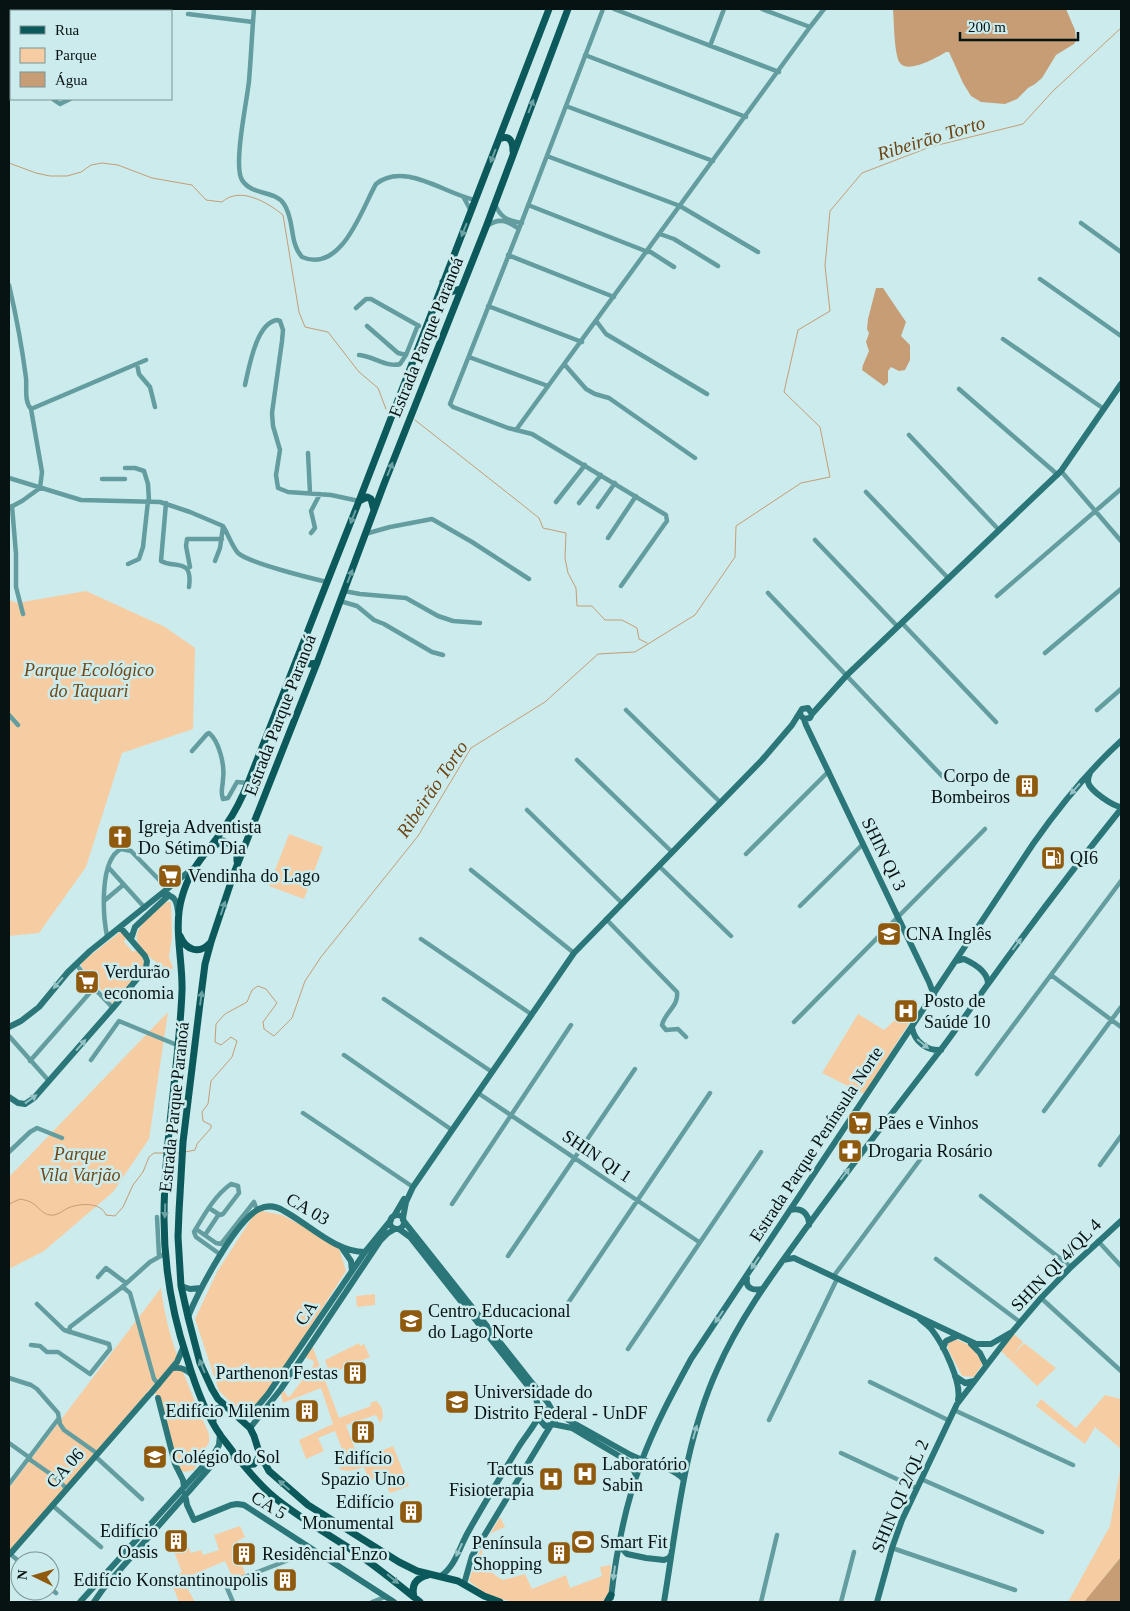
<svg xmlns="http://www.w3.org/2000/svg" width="1130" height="1611" viewBox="0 0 1130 1611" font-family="'Times New Roman',serif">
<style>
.green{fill:#f6cda3}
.water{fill:#c69d74}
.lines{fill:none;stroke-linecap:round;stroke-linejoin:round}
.stream{stroke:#c69d74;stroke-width:1}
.street{stroke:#639d9f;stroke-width:4.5}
.secondary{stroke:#2b7679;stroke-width:6}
.primary{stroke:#0c595c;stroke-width:7}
.oneway{fill:#6ca2a4}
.oneway2{fill:#94c2c4}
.labels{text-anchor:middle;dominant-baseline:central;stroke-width:5;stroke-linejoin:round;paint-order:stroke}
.street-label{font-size:18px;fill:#071212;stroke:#ccebec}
.park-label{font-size:18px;font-style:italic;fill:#704817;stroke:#ccebec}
.poi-label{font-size:18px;fill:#071212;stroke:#ccebec;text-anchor:start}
.water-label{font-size:19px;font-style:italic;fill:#6d4514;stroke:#ccebec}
</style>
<rect width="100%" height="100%" fill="#ccebec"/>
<path class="green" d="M86 591 165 627 195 648 193 729 122 753 86 867 39 933 9 936V600L17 603Z
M289 834 323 847 304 899 269 886Z
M166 902H171L172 937 169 957 173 968 170 971C158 964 130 947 138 931 143 920 157 911 166 902Z
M120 932 126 937 124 942 133 952 136 950 143 958 144 965 114 1002 112 1003 81 966V963Z
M168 1012 149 1139 113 1192 44 1251 9 1269V1177Z
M903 1013 913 1017 864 1094 822 1073 858 1014 884 1030Z
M257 1210 282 1215 338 1245 346 1271 265 1398 242 1413 219 1391 195 1319 217 1272Z
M161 1288C167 1340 189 1387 209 1434V1442L194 1470 184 1472 177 1468 153 1386 10 1551 9 1549V1488Z
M375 1294V1305L357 1307 356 1296Z
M1014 1334 1023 1342 1012 1356 1024 1343 1056 1368 1037 1386 1001 1351Z
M952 1339C966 1341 980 1350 982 1365L974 1377 962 1376 948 1349V1343Z
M359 1343 360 1346 364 1344 370 1357 330 1374 325 1360Z
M311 1347 313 1348 339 1418 371 1406 370 1403 376 1401C383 1405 385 1417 380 1423L376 1415 346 1425 359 1460 393 1446 409 1486 390 1493 382 1475 369 1481 364 1467C355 1470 346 1473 338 1468L348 1464 335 1431 318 1438 324 1451 306 1459 299 1440 333 1424 321 1388 283 1403 281 1393 284 1391 288 1397 291 1395 313 1366 314 1361 305 1357Z
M1105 1395 1121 1399V1449L1095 1427 1085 1444 1036 1406 1041 1399 1076 1428Z
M1121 1465V1557L1084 1602H1068L1110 1526Z
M500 1517 505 1527C500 1529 494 1531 490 1534 474 1552 484 1570 503 1580L525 1574 532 1589 566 1575 570 1588 602 1576 600 1567 611 1565 609 1594 605 1602H515L488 1596 469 1581 476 1558Z
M240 1526 245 1537 233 1544 246 1575 224 1584 221 1580 232 1576 225 1561 185 1578 186 1586 195 1602H179L172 1584 168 1582 182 1572 174 1552 188 1546 191 1553 201 1550 203 1555 219 1550 214 1535Z"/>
<path class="water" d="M893 9H1066L1075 30 1076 41 1074 44 1056 55 1042 78 1035 84 1028 88 1017 99 1005 104 981 102 971 96 963 83 949 52H946C938 57 908 74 900 63 894 55 894 20 893 9Z
M876 288H883L906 322 901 336 910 345V360L905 370 899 371 891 367 888 371V382L884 386 862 370 863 365 869 351 866 342 869 333 867 329 868 319Z
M1121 1557V1602H1084Z"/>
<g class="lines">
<path class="stream" d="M9 163 36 173 50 176H67L81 172 91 165 102 163 118 165 152 178 192 185 206 200 222 202C240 186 267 202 283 215L299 312 305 327 328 332 359 372 378 388 386 409
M415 420 519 502 539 518 543 528 566 533 565 558 568 573 576 588 577 606H592L605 620H622L637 628 639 639 647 643
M185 1152 195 1150 197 1144 211 1128V1125L203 1121 202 1112 208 1104 211 1081 232 1057 237 1041 231 1037 221 1045 215 1042 216 1024 225 1014 247 1002 252 990 258 986 266 989 277 1003 263 1022 264 1029 274 1036 292 1018 305 981 321 957 418 836 471 748 545 702 598 654 635 652 695 615 735 557 736 526 801 483 830 477 820 427 784 392 798 330 830 311 825 266 830 211 862 173 930 147 1023 124 1053 91 1121 28
M170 1153H179
M9 1204 20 1199C25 1200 30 1201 34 1204 40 1209 43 1214 50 1215 57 1216 62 1211 68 1208 80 1203 101 1202 106 1215L115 1216 123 1207 133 1185 143 1172 149 1157 154 1153H164"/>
<path class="street" d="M254 9C252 33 251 57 249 81 247 101 233 165 242 180 252 196 275 190 284 204 295 220 289 243 302 257 342 274 362 208 376 184 404 161 445 194 475 200
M603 9 519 229 450 404 453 407 508 428 532 434 666 515 667 521 664 525 621 586
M614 9 779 72
M762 9 810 27 824 9
M20 11 22 9
M130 11 132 9
M188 14 253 22
M710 46 724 9
M9 49 11 37
M585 55 746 117
M54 100 60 104 70 99
M566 106 713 161
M547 156 680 206 758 252
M464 198 471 211
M495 203C499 217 508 221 522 223
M528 205 648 252
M1081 223 1121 252
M487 226C499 217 508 221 519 229
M660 234 674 239 718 266
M649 251 674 267
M508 255 614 297
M1040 279 1121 336
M9 285C16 315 22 347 26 378 27 388 24 401 31 409L42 472 40 488 22 501 9 508
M488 306 582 342
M356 308 366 299H371L419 326
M597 322 606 334 707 394
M367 326 398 353 406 355 418 325
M1003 339 1104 409
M359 355C373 356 388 368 400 364L406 355
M469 357 548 386
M137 364 139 374 150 387 155 407
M565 365 586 389 595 394 609 398 695 458
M245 385C249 368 256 323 277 320L280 321 283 330 282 341 272 413 273 426 280 450 276 475 278 488 288 492 331 495 359 501
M959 389 1058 475
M31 409 146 360
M516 430 810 27
M909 435 999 530
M308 453 310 493
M125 468H135L144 471 148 484 149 501
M1061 471 1121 541
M9 478 81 500 160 502 190 512 223 526C228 534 232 546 238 553 249 563 310 578 327 582
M102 479H125
M866 492 949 579
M556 502 585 465
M166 503 161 561C175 569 193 557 189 587
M579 503 601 475
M12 506 16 554V587L23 614
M598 507 615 483
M311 533 315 528 311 511 320 494
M365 534 390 527 432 519 472 542 529 579
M608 538 636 496
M815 540 898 627
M215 561 220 548 223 527
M128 564 139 559 143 547 148 501
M190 567 186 546 187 539H222
M344 591 360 594 406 598 438 616 453 621 480 623
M768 593 942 776
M997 596 1121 489
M340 601 357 606 374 620 384 624 432 652 443 655
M902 623 996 722
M1045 653 1121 589
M626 710 721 803
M1097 710 1121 689
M9 715 18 725
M192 751 207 734 209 733C219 741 225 765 223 779 223 786 220 792 223 799L228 798 237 782 248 783
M577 760 672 852
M527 810 622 903
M746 854 829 771
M659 866 731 936
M109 868 145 908
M471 870 574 953
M104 901 123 885
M800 906 863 844
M606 919 677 992C679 1006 665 1012 662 1025L666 1030 678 1029 686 1037
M107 936C103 916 99 860 121 849L131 851 168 889
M421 939 531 1014
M76 964 94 988 113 1008
M1051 975 1121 1027
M384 999 492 1072
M794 1022 985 829
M9 1036 49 1081
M344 1055 452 1130
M91 1060 119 1021 177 1045
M30 1061 94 988
M977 1074 1121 881
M478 1093 699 1242
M1044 1111 1121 1007
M303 1113 413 1187
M9 1152 30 1132 37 1128 62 1138
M1100 1165 1121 1136
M981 1196 1071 1267
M452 1204 571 1025
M209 1208 220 1215 223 1214 239 1193 238 1186 231 1184C215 1195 204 1215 194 1232L196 1237 221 1255
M157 1217 159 1256
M196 1229 216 1243 221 1244 254 1202 257 1210
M205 1235 219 1214
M1098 1241 1121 1266
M508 1256 635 1069
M936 1259 1020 1322
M98 1277 106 1268 126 1283
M833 1277 925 1153
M121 1288H124L130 1293 154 1379 159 1385
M1041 1298 1121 1371
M564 1309 710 1093
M69 1332 70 1327 121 1288 150 1262 166 1253
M31 1345 40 1346 47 1352H58L90 1374 110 1349 109 1344 64 1330 37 1304
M628 1349 761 1152
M9 1378 31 1385 37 1389 58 1413 60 1424 64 1430 98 1454
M870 1382 948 1420
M954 1410 1073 1465
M769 1420 837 1279
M9 1443 30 1458
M841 1453 916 1488
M96 1457 142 1499
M29 1459 55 1477 67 1489
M921 1479 1042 1532
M9 1484 59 1418
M52 1505 101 1547
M892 1548 1015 1590
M10 1554 20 1562
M50 1588 56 1593
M233 1602 227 1588 229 1583 312 1551
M372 1602 385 1597
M761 1602 777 1535
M841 1602 854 1552"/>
<path class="secondary" d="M812 714 847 675 1061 471 1121 384
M804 719 806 725 929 982 934 995
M1090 773C1089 775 1088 780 1088 782 1090 791 1113 806 1121 807
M165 895C176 895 177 904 178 912
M131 939 135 927 169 895
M956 961 964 959C975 964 988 972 988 984
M9 1027 21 1021 39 1007 68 972 90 951 192 869
M912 1028C915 1042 927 1051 941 1050
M9 1097 18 1103 25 1104 34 1098 113 1008 146 968 147 961 145 956 120 927
M790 1210C801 1207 809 1213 809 1225
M390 1222a7 7 0 1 1 14 0a7 7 0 1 1-14 0Z
M394 1216 404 1199
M403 1218 406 1202 413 1187 574 953 762 760 792 725 802 709 808 708 812 714 810 718 804 719 801 716 800 713
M403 1220 548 1403 552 1410
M399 1229 410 1237 535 1395 540 1413
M342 1248 351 1261 352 1271
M783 1260 794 1258 976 1344H991L1010 1333
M747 1278C745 1288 753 1291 762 1289
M181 1286 190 1289 201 1288
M188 1317C198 1292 235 1221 259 1209 267 1205 276 1206 284 1211 310 1225 335 1252 365 1252
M920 1319C924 1323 929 1326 932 1330 943 1344 962 1382 958 1400
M971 1344 980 1353 986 1365
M943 1348 946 1341 957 1336
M173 1368C181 1367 186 1369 192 1375
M955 1376 965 1383 974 1381
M151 1393 177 1362 183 1348
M158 1398 175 1464 183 1480 184 1487
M554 1412 629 1454C643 1462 674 1467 683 1479
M240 1418 258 1406 268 1394 365 1252 391 1220
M552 1424 572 1428 587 1437 626 1460 632 1467 636 1475
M250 1428 281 1389 380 1241 388 1233 395 1229
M185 1494 187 1505 194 1520 231 1505 237 1504 244 1505 394 1602
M619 1545 627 1554 646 1558 664 1560 669 1558 671 1555
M9 1553 10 1554 149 1395
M441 1576C455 1566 459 1549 467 1534 483 1505 501 1476 518 1448 525 1436 536 1425 540 1413L549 1409 556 1415 555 1421 551 1425 545 1426 539 1419
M464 1584 472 1556 551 1425
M611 1598C616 1553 625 1506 641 1463 654 1427 673 1392 691 1359L1033 844C1059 807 1088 771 1121 741
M80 1602 214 1454 219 1445 220 1434
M94 1602 103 1589 212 1465 225 1456 238 1457
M664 1602C677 1524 684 1443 717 1370 740 1317 775 1271 809 1224 851 1166 895 1109 939 1052 957 1029 973 1004 991 980 1033 922 1076 865 1121 809
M877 1602 892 1548 902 1520 957 1404 1013 1331 1041 1298 1071 1267 1121 1221"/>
<path class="primary" d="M499 139C510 134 513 142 513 151
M443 282 446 288 451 292 460 289
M359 501 367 497 371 499 374 510
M300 653 304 661 310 664 317 663
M213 846 223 841 232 845 237 853V861
M180 936C186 950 199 955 210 943
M213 1421C212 1410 217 1407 227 1407
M244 1465 254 1464 258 1459 259 1452
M414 1597C411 1585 416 1578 428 1575
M420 1602C398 1584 376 1566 352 1550 326 1533 298 1517 274 1497 254 1480 237 1457 221 1436 205 1414 195 1385 187 1358 172 1313 164 1265 164 1218 164 1142 179 1067 182 991 183 960 173 927 182 897 191 864 209 852 226 825 235 812 242 798 248 783L359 501 549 9
M500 1602 484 1596 458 1581 417 1571 399 1562 308 1505 269 1471 259 1452 254 1436 250 1428 218 1399 212 1389 200 1363 188 1317 181 1286 178 1237 179 1212 183 1142 200 1003 205 964 211 942 234 873 317 663 384 484 486 227 568 9
M607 1602 611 1595"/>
</g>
<defs><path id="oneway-solid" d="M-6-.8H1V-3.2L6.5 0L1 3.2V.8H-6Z" transform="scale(1.25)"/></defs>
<g class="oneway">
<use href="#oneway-solid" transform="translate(531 106) rotate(-69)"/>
<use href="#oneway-solid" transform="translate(493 156) rotate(111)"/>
<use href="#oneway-solid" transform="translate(464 230) rotate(112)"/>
<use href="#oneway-solid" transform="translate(390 469) rotate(-68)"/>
<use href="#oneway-solid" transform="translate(353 517) rotate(112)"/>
<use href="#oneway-solid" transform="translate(350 576) rotate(-69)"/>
<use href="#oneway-solid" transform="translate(223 908) rotate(-72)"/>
<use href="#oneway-solid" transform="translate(201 998) rotate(-82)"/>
<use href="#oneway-solid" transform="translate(165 1211) rotate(92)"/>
<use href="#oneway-solid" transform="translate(202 1366) rotate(-112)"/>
<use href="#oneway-solid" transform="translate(284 1485) rotate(-139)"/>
<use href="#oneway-solid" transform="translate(393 1579) rotate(39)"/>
</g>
<g class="oneway2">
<use href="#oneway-solid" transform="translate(1075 789) rotate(131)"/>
<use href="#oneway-solid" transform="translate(1017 944) rotate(-53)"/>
<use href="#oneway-solid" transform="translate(58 983) rotate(131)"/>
<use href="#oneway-solid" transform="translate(923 1044) rotate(39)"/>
<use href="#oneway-solid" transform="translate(81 1045) rotate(-49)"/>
<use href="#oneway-solid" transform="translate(31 1099) rotate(-36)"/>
<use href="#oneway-solid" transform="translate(845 1174) rotate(-53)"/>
<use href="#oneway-solid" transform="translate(755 1263) rotate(123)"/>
<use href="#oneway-solid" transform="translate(719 1317) rotate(124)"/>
<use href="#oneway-solid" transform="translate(695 1432) rotate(-74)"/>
<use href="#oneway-solid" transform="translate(459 1550) rotate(115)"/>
<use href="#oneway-solid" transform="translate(614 1573) rotate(98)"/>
</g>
<defs>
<symbol id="building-square" viewBox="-11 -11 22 22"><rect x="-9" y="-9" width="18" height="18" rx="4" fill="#8f590e" stroke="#ccebec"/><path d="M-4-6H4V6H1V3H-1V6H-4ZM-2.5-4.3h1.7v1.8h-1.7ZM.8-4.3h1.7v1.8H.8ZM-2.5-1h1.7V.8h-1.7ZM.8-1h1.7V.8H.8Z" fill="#fff"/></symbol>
<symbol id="church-square" viewBox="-11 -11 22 22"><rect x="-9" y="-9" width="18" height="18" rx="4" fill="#8f590e" stroke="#ccebec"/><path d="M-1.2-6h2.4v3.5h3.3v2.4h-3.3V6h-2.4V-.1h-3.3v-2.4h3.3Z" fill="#fff"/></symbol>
<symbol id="fuel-square" viewBox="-11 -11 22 22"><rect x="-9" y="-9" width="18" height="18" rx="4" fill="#8f590e" stroke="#ccebec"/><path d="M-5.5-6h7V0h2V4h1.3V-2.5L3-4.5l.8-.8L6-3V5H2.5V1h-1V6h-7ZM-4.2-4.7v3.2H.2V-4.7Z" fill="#fff"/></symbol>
<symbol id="supermarket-square" viewBox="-11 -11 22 22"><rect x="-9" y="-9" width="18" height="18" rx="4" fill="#8f590e" stroke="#ccebec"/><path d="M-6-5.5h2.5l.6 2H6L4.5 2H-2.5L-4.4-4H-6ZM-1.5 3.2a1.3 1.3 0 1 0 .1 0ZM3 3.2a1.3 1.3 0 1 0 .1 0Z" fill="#fff"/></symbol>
<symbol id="school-square" viewBox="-11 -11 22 22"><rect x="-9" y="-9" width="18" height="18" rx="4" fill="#8f590e" stroke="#ccebec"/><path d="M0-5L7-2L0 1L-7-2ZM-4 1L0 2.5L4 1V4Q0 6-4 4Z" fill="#fff"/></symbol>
<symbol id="hospital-square" viewBox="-11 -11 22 22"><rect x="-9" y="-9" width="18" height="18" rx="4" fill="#8f590e" stroke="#ccebec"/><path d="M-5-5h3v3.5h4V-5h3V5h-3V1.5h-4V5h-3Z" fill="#fff"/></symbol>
<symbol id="pharmacy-square" viewBox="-11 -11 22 22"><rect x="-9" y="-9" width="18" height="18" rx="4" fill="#8f590e" stroke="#ccebec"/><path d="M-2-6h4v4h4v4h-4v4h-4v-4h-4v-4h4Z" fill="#fff"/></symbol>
<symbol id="university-square" viewBox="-11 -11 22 22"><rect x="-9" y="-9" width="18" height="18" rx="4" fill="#8f590e" stroke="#ccebec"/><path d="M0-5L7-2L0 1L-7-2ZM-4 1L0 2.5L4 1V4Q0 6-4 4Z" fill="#fff"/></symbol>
<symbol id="stadium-square" viewBox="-11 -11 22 22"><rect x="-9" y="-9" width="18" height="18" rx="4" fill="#8f590e" stroke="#ccebec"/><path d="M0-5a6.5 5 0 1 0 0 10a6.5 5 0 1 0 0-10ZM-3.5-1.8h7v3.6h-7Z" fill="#fff"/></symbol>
</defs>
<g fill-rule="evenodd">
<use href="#building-square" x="1013" y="772" width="28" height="28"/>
<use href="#church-square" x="106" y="823" width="28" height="28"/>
<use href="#fuel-square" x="1039" y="844" width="28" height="28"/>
<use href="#supermarket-square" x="156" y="862" width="28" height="28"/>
<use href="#school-square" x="875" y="920" width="28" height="28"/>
<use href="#supermarket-square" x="73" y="968" width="28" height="28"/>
<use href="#hospital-square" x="892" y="997" width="28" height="28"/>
<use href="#supermarket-square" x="846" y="1109" width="28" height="28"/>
<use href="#pharmacy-square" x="836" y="1137" width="28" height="28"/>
<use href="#school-square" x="397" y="1307" width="28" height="28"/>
<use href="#building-square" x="341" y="1359" width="28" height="28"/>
<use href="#university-square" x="443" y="1388" width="28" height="28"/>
<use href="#building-square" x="293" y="1397" width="28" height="28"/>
<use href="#building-square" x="349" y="1418" width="28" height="28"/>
<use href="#university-square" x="141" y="1443" width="28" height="28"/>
<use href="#hospital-square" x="571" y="1460" width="28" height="28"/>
<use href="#hospital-square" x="537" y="1465" width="28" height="28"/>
<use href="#building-square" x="397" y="1498" width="28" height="28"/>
<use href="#building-square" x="162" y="1527" width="28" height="28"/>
<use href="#stadium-square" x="569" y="1528" width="28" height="28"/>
<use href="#building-square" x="545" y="1539" width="28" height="28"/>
<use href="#building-square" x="230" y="1540" width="28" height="28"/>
<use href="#building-square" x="271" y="1566" width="28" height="28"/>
</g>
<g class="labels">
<g class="street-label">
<text transform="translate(426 337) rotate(-68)">Estrada Parque Paranoá</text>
<text transform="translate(280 715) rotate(-69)">Estrada Parque Paranoá</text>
<text transform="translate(884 854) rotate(64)">SHIN QI 3</text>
<text transform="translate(174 1107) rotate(-84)">Estrada Parque Paranoá</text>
<text transform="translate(816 1144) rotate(-57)">Estrada Parque Península Norte</text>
<text transform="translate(597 1156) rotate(34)">SHIN QI 1</text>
<text transform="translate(308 1209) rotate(30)">CA 03</text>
<text transform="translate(1056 1265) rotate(-46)">SHIN QI 4/QL 4</text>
<text transform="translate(306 1313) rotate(-56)">CA</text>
<text transform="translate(65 1468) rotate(-48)">CA 06</text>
<text transform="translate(900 1496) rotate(-67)">SHIN QI 2/QL 2</text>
<text transform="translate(269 1505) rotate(31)">CA 5</text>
</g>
<g class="park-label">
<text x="89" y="670">Parque Ecológico<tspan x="89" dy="21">do Taquari</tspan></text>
<text x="80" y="1154">Parque<tspan x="80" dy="21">Vila Varjão</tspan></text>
</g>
<g class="poi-label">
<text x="1010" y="776" text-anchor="end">Corpo de<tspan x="1010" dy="21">Bombeiros</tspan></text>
<text x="138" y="827">Igreja Adventista<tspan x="138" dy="21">Do Sétimo Dia</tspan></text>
<text x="1070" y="858">QI6</text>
<text x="188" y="876">Vendinha do Lago</text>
<text x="906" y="934">CNA Inglês</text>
<text x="104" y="972">Verdurão<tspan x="104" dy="21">economia</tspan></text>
<text x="924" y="1001">Posto de<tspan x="924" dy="21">Saúde 10</tspan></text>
<text x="878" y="1123">Pães e Vinhos</text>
<text x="868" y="1151">Drogaria Rosário</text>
<text x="428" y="1311">Centro Educacional<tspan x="428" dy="21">do Lago Norte</tspan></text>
<text x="338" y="1373" text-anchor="end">Parthenon Festas</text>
<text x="474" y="1392">Universidade do<tspan x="474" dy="21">Distrito Federal - UnDF</tspan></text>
<text x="290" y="1411" text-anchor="end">Edifício Milenim</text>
<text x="172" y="1457">Colégio do Sol</text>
<text x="363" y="1458" text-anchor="middle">Edifício<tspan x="363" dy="21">Spazio Uno</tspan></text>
<text x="602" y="1464">Laboratório<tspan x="602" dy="21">Sabin</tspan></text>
<text x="534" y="1469" text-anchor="end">Tactus<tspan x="534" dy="21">Fisioterapia</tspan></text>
<text x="394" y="1502" text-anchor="end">Edifício<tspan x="394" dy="21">Monumental</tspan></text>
<text x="158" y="1531" text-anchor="end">Edifício<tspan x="158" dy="21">Oasis</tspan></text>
<text x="600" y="1542">Smart Fit</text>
<text x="542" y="1543" text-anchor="end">Península<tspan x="542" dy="21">Shopping</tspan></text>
<text x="262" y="1554">Residêncial Enzo</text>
<text x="268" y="1580" text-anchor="end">Edifício Konstantinoupolis</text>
</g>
<g class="water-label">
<text transform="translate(931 138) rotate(-17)">Ribeirão Torto</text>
<text transform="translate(432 789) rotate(-56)">Ribeirão Torto</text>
</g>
</g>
<rect width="1130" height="1611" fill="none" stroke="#071212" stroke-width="20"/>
<rect x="10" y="10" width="162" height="90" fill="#ccebec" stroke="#7d9495"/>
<rect x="20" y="26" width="25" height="8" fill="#0c595c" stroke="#7d9495"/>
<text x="55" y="35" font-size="15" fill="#071212">Rua</text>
<rect x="20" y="48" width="25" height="15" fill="#f6cda3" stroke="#7d9495"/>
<text x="55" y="60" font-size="15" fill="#071212">Parque</text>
<rect x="20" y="72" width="25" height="15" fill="#c69d74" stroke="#7d9495"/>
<text x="55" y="85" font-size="15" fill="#071212">Água</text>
<g transform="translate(35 1576) rotate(275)"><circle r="24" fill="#ccebec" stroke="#7d9495"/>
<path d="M0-4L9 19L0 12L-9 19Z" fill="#8f590e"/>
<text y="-8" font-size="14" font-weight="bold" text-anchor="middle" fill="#071212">N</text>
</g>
<path d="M960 32v8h118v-8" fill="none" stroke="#071212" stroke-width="2.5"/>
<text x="968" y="32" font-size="15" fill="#071212" stroke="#ccebec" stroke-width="4" paint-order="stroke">200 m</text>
</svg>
